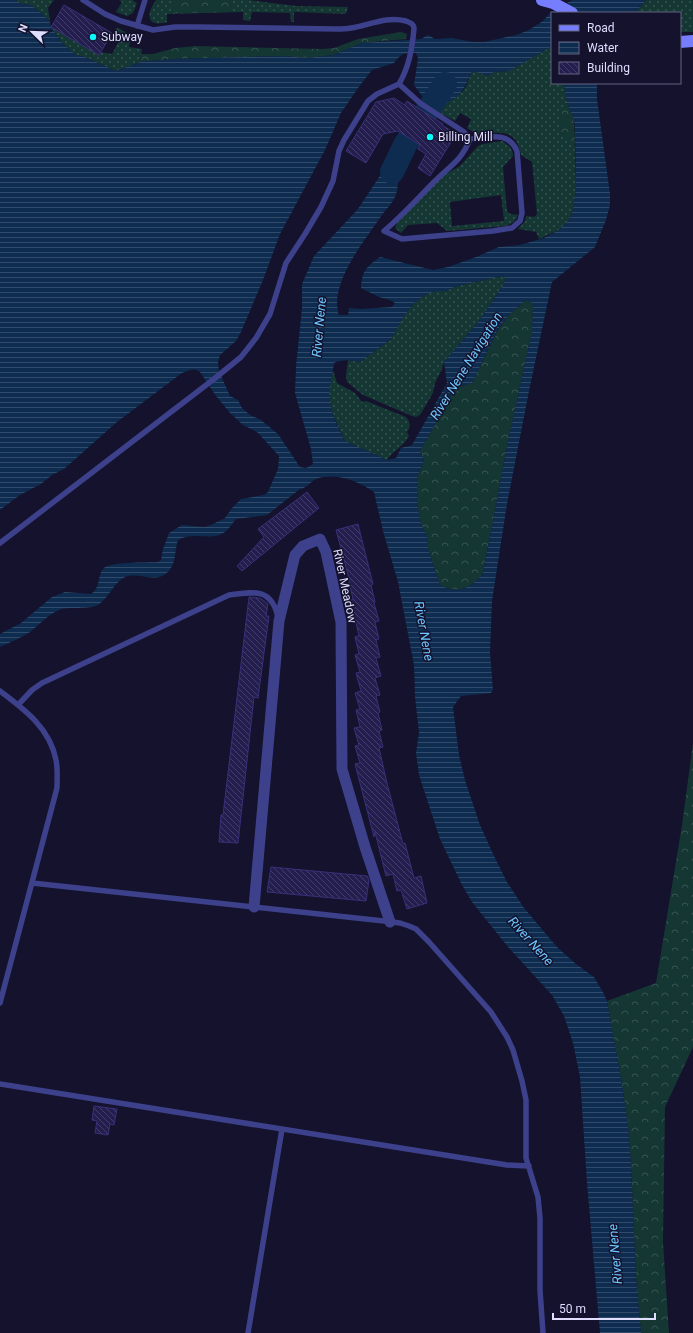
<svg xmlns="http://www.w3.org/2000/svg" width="693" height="1333" viewBox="0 0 693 1333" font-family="Roboto,sans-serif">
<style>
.grass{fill:url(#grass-dots);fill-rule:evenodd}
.forest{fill:url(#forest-crowns)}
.water{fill:url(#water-rules);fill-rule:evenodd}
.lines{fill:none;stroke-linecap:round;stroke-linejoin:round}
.river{stroke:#0e2c50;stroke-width:24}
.building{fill:url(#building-back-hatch);stroke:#38307a}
.lane{stroke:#3d418b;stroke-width:5.5}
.street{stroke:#3d418b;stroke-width:11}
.secondary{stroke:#767efe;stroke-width:12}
.poi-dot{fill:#0bfafd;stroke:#14122d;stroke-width:1.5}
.labels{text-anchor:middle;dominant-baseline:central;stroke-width:3;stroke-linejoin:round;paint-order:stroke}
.poi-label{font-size:12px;fill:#dfdeff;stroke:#14122d;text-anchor:start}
.street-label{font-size:12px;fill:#dfdeff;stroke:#14122d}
.water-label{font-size:13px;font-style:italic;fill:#6dc7fe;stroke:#14122d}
</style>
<defs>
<pattern id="grass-dots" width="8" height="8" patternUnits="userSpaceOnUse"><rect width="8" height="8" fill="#153733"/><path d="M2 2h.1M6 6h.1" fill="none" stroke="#375452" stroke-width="1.8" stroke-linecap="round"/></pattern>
<pattern id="forest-crowns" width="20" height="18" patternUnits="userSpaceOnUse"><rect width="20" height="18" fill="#153733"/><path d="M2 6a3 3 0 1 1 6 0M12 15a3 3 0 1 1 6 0" fill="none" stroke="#375452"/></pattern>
<pattern id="water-rules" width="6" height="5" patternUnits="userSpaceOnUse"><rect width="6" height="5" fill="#0e2c50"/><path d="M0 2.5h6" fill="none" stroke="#314a6a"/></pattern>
<pattern id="building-back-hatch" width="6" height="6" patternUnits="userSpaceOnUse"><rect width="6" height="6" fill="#241e4e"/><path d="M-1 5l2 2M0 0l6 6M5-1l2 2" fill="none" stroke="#433e69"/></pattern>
</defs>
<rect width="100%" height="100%" fill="#14122d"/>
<path class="grass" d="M15 0H54L48 8 51 27 99 55 101 52 112 54 120 39 115 30 116 28H118L131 35 129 47 142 49 140 62 116 71 85 57 76 55 63 44 55 33 51 27 49 20 31 5 22 4Z
M119 0H133V1L137 3 133 13 127 16 116 12 122 2Z
M156 0H249L296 6 348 7 346 14 294 12V22H291L290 13 252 12 250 21 243 20V12L167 14V22C146 28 146 14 156 0Z
M646 0H693V32H680V13H635Z
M552 46V83H564L567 103 574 119 576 188 573 210 569 220 559 230 539 239 536 232 518 229 525 221 526 216 534 217 537 214 532 162 521 155C516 127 499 133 476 134L467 128 471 119 460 113 455 121 436 111C439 103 454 99 462 92 467 87 469 78 472 71L488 76 494 72 508 71Z
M502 141C508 145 513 148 513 156L503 167 507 211 510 214 518 215C515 222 512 224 505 226L447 231 437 223 408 225 401 233 395 228 397 223 444 175 460 166 478 146 483 144ZM501 195 504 221 452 226 450 202Z
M502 276 506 278 504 284 479 321 444 362 442 369 435 383 433 393 420 415 416 417 412 416 363 395 347 382 346 376 348 360 360 362 391 339 404 315 413 304 425 295 436 291H446L457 286Z
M333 370 337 383 355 393 362 402 366 401 406 417C410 422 411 426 407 432L409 436C404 446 393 451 387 460L345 441C338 425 328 408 329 389 330 383 332 376 333 370Z"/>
<path class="forest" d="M173 0H231C233 3 233 8 231 12L176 13 172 8Z
M401 32 407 34 406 39 362 43 333 55 308 58 283 56 172 59 140 62 141 54H153L175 48 196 46 322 49 334 48 358 39Z
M565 103H567C573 119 576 129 574 147 560 139 555 117 565 103Z
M526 300 530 301 533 306 532 331 508 442 483 573C472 588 457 595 440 585L428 549 427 536 421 524 418 509 417 489 418 475 424 461 420 451 455 388 472 383 498 330 510 314Z
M693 743V1047L665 1107 663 1242 669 1333H641L636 1278 631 1164 628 1125 621 1079 607 1001 656 983 682 825Z"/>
<path class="water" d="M0 0H15L22 4 31 5 49 20 51 27 55 33 63 44 76 55 85 57 116 71 140 62 172 59 283 56 308 58 333 55 362 43 421 39 428 35 435 39 452 38 473 42H484L516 35 529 30 543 21 550 13 572 0H646L635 13H552V46L509 71 494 72 488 76 472 71C467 82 464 92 454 99 448 103 442 104 437 108 426 104 421 94 414 85L418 58 416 53 403 54 398 58 394 63 372 70 358 88 341 113 325 150 280 234 263 280 241 332 236 341 220 355 218 362 219 371 230 396 238 400 242 408 250 415 261 420 278 434 300 467 306 468 313 464 311 449 295 393 296 366 302 308V284L314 256 358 209 387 165 390 153 400 138 416 148C410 155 402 164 399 173 398 181 398 190 395 197 392 203 388 208 384 212 367 238 328 283 339 315H348L349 308 361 309 392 307 395 303 390 300 379 297 361 288C362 271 366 267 380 257L433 270 448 267 476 257 499 247 520 245 544 238 559 230 569 220 573 210 576 188 575 128 574 119 567 103 564 83H597V99L610 194V205L606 220 595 247 552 282 529 391 507 504 492 601 490 653 493 690 491 693 461 696 453 707 459 755 465 780 480 825 494 856 507 882 524 908 557 947 576 964 594 977 603 992 607 1001 621 1079 628 1125 631 1164 636 1278 641 1333H600L587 1183 580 1077 573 1043 564 1016 552 995 508 947 472 902 461 883 440 839 419 775 416 753 419 732 415 697 414 665 398 582 383 531 374 492C358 481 336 472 316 479 310 482 307 488 300 489L267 515 236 519C233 522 230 528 226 531 212 543 196 530 178 540 174 552 177 567 164 575 153 582 138 572 125 577 113 583 109 598 98 605 89 610 68 606 59 610 48 615 39 625 30 632 21 638 10 642 0 647V634L21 623 52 597 65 592 91 594C101 587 97 577 103 569 109 561 147 563 158 562L161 560 163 549 169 533 182 525 205 527 213 524 225 518 232 508 241 499 264 495 268 492 278 469 279 456 257 432 243 425 230 413 216 396 200 372C194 367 189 371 182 373L117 422 64 469 52 475 41 484 20 495 0 510ZM502 276 505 278 504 284 479 321 444 362 447 383 412 445 401 448 396 458 387 460 345 441C337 425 327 406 330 388 331 379 333 371 334 363 341 359 352 360 360 362L391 339 405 315 413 304 425 295 436 291H446L457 286ZM526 300 530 301 533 306 532 331 508 442 483 573C472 588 457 595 440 585L428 549 427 536 421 524 418 509 417 489 418 475 424 461 420 451 455 388 472 383 498 329 510 314Z"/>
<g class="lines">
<path class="river" d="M392 172 405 145 445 84"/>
</g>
<path class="building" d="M64 5 112 33 99 55 51 27Z
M394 98 405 105 407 101 443 124 442 125 456 134 430 176 418 168 426 154 418 149 420 145 398 131 383 134 366 163 346 151 376 102Z
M307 492 319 508 242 571 237 566 264 537 258 529Z
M358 524 373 584 371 585 375 602 374 603 379 621 375 622 379 639 376 640 380 657 376 658 381 676 375 678 380 695 376 696 380 712 378 713 382 730 379 731 383 747 379 748 387 783 403 844 405 843 414 878 421 876 427 903 407 909 401 890 397 891 393 874 386 876 375 832 374 837 355 764 360 763 355 746 359 745 354 728 360 727 356 710 360 709 355 693 361 691 356 673 360 672 355 655 359 654 355 637 359 636 351 600 353 599 349 582H350L336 530Z
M249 597 259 598 263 600 268 604 266 616H269L264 653 258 698 254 697 238 843 219 842 221 815H223Z
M271 867 367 876 369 880 366 901 267 892Z
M94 1106 117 1109 114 1125 110 1124 108 1135 95 1133 97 1121 92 1120Z"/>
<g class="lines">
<path class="lane" d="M137 26 145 0
M399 84 420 103 464 132 470 139C488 138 508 130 517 151L522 213 520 221 512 228 493 231 402 239 384 231C402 216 417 199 433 183 449 166 461 162 470 139
M0 543 214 379 241 357 256 338 270 314 286 263 305 234 321 207 333 181 339 151 344 140 368 101 377 94 399 84C409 67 412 49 414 29 414 24 411 23 406 21 386 16 370 25 351 28 346 29 341 29 336 29L198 27H175L153 30 121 21 105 14 83 0
M0 691C24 709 50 728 56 760 58 769 57 778 57 788L0 1003
M18 705 32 690 42 683 229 595C253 592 271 587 278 617
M32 883 384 921 400 923 409 926 416 929 429 942 491 1012 507 1037 513 1050 522 1081 526 1100V1158L538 1197 540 1218V1290L543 1333
M0 1084 507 1165 529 1166
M248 1333 282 1129"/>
<path class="street" d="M254 907 279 621 295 555 303 546 320 539 326 552 341 622 342 769 365 847 390 922"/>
<path class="secondary" d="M542 0 553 3 572 13
M680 42 693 41"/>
</g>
<g class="poi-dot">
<circle cx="93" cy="37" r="4"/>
<circle cx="430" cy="137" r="4"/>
</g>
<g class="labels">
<g class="poi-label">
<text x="101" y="37">Subway</text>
<text x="438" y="137">Billing Mill</text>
</g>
<g class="street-label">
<text transform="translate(345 586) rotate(78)">River Meadow</text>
</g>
<g class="water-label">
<text transform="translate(319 327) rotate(-85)">River Nene</text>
<text transform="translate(466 366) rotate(-58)">River Nene Navigation</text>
<text transform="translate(424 631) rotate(80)">River Nene</text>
<text transform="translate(531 941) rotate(48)">River Nene</text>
<text transform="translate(615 1254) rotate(-95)">River Nene</text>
</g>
</g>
<rect x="551" y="12" width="130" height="72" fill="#14122d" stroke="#656481"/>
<rect x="559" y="25" width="20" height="6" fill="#767efe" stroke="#656481"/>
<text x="587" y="32" font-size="12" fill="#dfdeff">Road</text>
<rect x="559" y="42" width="20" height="12" fill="url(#water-rules)" stroke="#656481"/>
<text x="587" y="52" font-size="12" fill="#dfdeff">Water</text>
<rect x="559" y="62" width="20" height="12" fill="url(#building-back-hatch)" stroke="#656481"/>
<text x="587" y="72" font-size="12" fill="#dfdeff">Building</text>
<g transform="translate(32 32) rotate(293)" stroke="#14122d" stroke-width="3" paint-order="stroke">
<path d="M0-3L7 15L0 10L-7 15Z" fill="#dfdeff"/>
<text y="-6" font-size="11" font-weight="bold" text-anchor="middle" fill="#dfdeff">N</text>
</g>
<path d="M553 1313v6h102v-6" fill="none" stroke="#dfdeff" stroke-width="2"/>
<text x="559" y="1313" font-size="12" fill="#dfdeff" stroke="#14122d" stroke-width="3" paint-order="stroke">50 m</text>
</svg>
